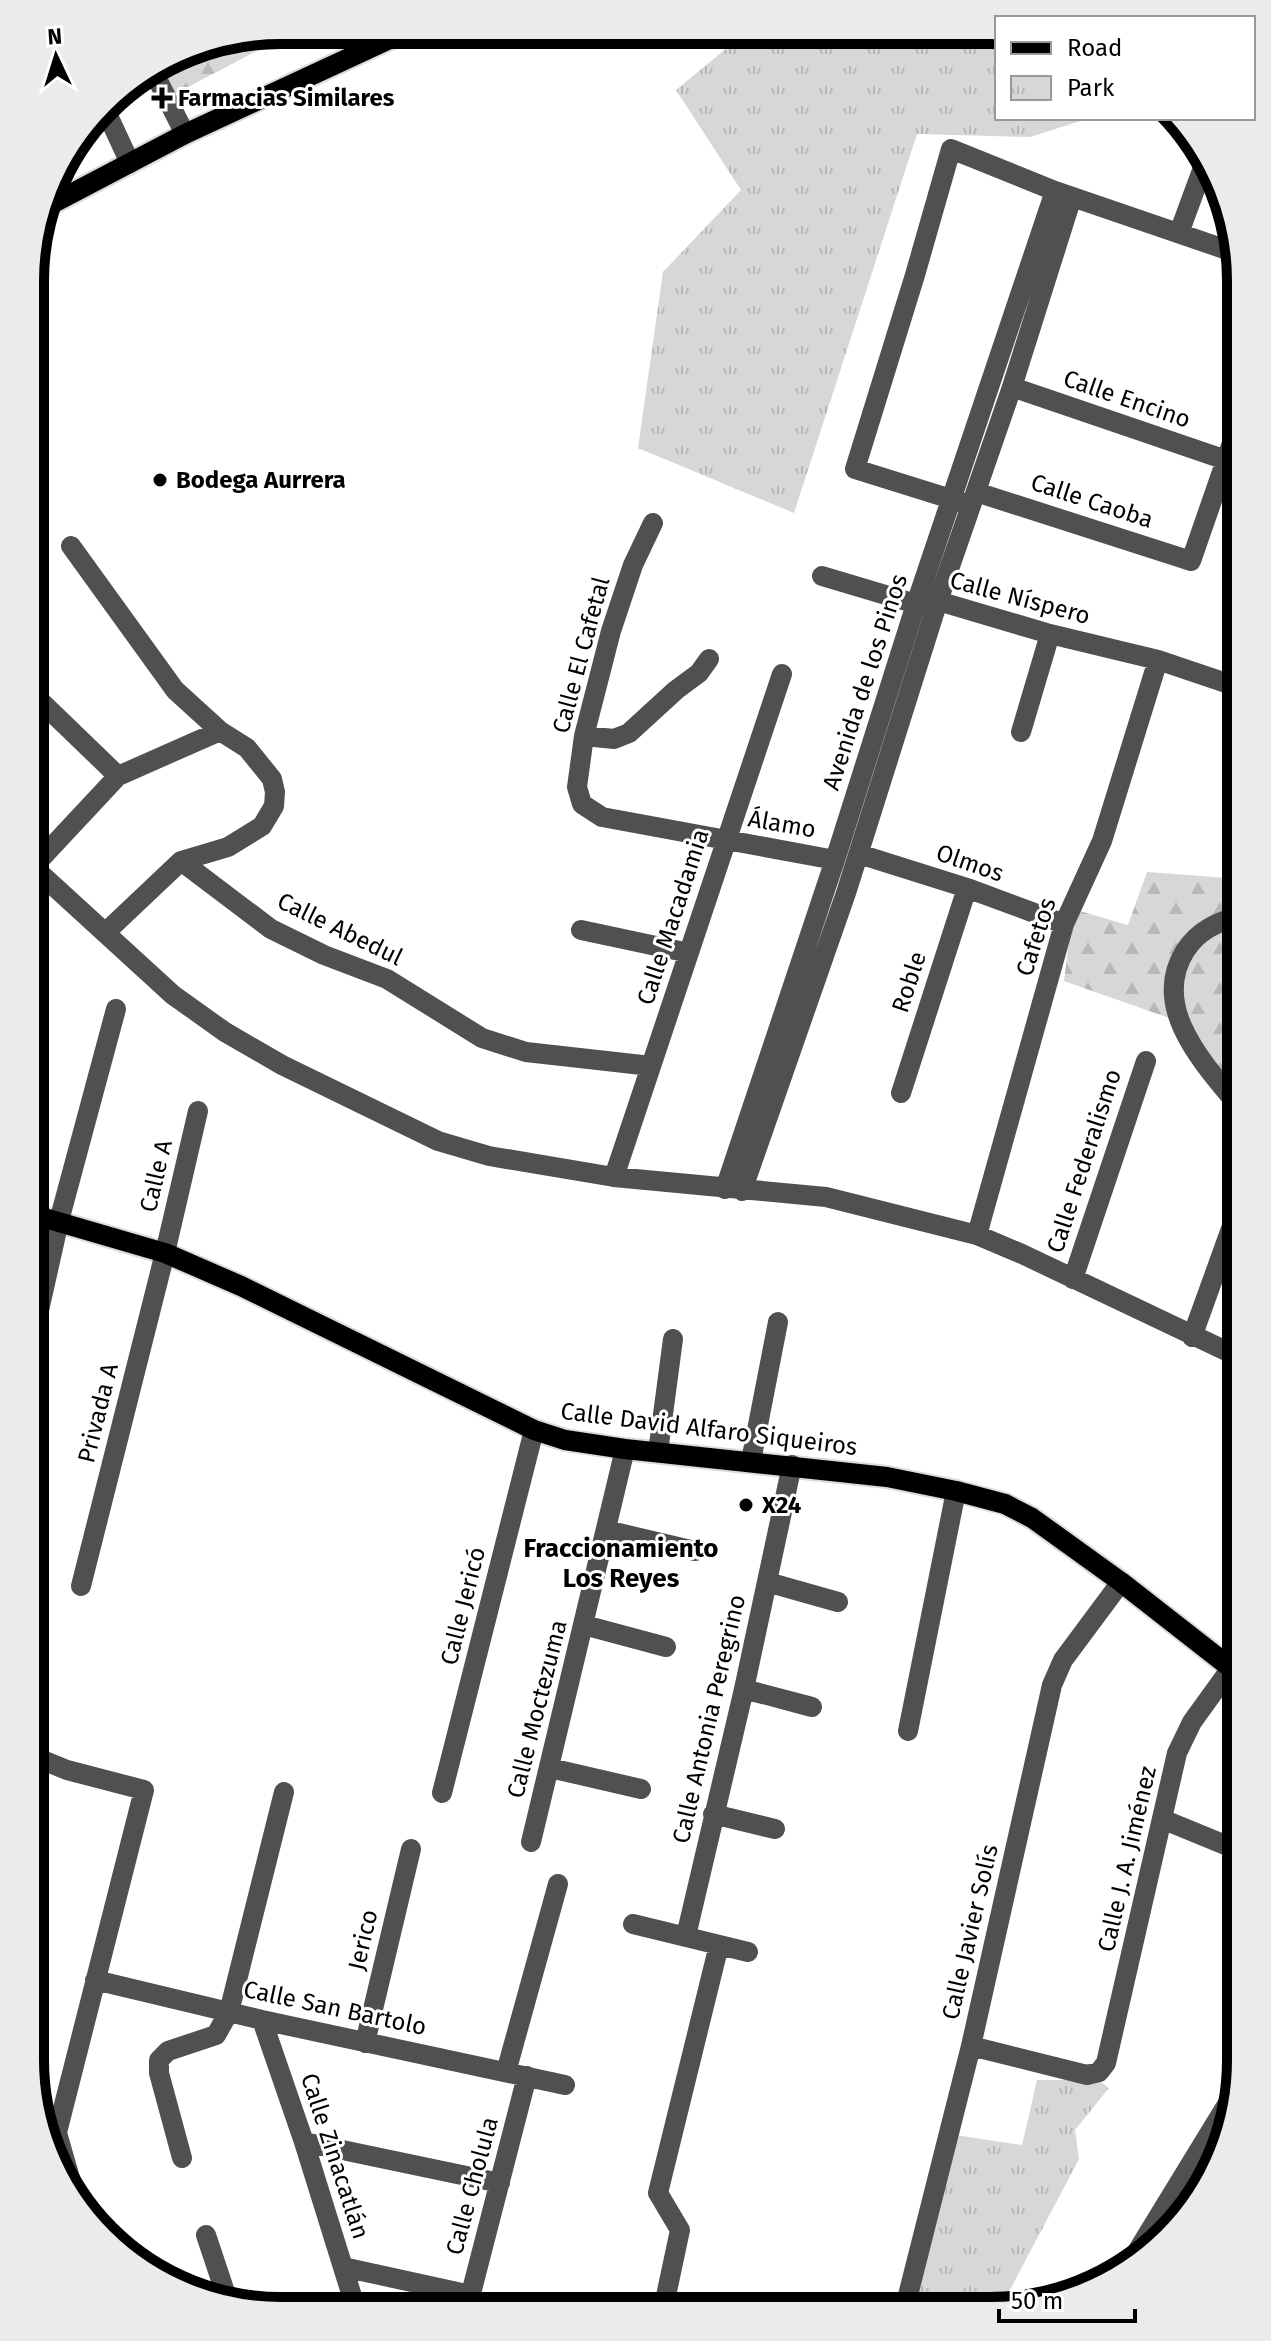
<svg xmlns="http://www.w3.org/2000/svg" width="1271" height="2341" viewBox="0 0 1271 2341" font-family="'Fira Sans',sans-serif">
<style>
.forest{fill:url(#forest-firs)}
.park{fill:url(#park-tufts)}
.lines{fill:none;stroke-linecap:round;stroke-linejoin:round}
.major-casing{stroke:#dbdbdb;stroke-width:24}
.minor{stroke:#505050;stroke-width:20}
.major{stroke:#000;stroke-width:20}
.poi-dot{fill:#000;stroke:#fff;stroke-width:3}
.labels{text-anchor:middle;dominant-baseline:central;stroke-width:6;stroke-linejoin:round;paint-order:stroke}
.poi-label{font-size:24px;font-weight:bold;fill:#000;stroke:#fff;text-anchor:start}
.street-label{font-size:24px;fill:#000;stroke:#fff}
.neighbourhood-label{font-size:26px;font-weight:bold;fill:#000;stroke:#fff}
.rim{fill:none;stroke:#000;stroke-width:10}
</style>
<defs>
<pattern id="forest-firs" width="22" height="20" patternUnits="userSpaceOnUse" patternTransform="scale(2)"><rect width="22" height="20" fill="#d7d7d7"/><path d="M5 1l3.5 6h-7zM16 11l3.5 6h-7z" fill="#b7b7b7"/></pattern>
<pattern id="park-tufts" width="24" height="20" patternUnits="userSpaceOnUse" patternTransform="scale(2)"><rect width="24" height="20" fill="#d7d7d7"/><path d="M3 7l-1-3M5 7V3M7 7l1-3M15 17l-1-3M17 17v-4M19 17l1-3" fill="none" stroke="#b7b7b7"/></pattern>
</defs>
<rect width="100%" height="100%" fill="#fff"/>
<path class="forest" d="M281 30H296L173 95 156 67 185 49Z
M1147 872 1241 879V1104L1172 1019 1064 981 1073 909 1128 925Z"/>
<path class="park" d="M745 33 997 34V118H1090L1030 137 917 134 794 513 638 448 663 272 741 190 676 90Z
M1037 2080H1098L1109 2088 1075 2130 1079 2159 1000 2309 904 2311 955 2135 1022 2145Z"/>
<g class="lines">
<defs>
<path id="major" d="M44 208 185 134 407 31
M31 873V865
M31 1214 165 1253 241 1286 534 1430 565 1440 625 1449 887 1477 956 1491 1005 1504 1032 1518 1121 1582 1231 1668 1241 1671"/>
</defs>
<use href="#major" class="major-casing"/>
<path class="minor" d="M152 69 185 134
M104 107 130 163
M1179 233 1204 165
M1012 387 1226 460
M976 492 1191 561 1241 417
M964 503 855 469 915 275 951 149 1055 191 1236 253
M653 523 633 565 611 631 584 736 577 787 582 804 602 817 835 860
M71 546 175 690 220 731 247 748 272 779 275 792 274 806 262 826 228 847 181 861 106 932
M822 576 916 604 938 601 1050 634 1158 660 1241 688
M32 693 118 776
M220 731 118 776 33 867 173 995 225 1032 282 1065 438 1141 489 1156 614 1177 826 1197 977 1235 1022 1254 1241 1358
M1021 732 1050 634
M584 736 614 739 629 733 676 690 699 673 709 659
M859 854 967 888 1064 924
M181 861 271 929 324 955 387 979 482 1038 526 1052 651 1066
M581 930 689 953
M901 1093 967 888
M1241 1109C1207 1067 1149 1009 1185 951 1197 932 1218 920 1241 917
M614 1177 782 674
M725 1189 835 860 916 604 1055 191
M742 1191 846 893 938 601 1012 387 1072 197
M977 1235 1064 924 1102 841 1158 660
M1073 1279 1146 1061
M1192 1337 1241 1201
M31 1346 59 1221 116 1009
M658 1452 673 1339
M751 1461 778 1322
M606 1530 695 1551
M767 1582 838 1602
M81 1586 165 1253 198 1111
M584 1625 666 1647
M744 1689 812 1707
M908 1731 956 1491
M30 1755 67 1770 144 1790 51 2156
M550 1768 641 1789
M442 1793 534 1430
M713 1814 775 1829
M1162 1819 1240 1851
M531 1842 625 1449
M633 1924 748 1952
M686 1936 744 1689 792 1465
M95 1980 262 2020 565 2085
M262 2020 304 2142 356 2309
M365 2043 411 1849
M971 2046 1087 2075 1099 2072 1106 2063 1177 1753 1192 1722 1231 1668
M506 2072 558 1884
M57 2133 78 2206
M304 2142 500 2183
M1204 2142 1223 2154
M182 2158 159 2073V2060L168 2051 216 2035 229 2012 284 1792
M206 2235 228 2301
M343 2267 471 2295
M1127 2268 1239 2085
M467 2309 527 2076
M663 2310 680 2230 658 2193 719 1945
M904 2311 971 2046 1052 1685 1063 1660 1121 1582"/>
<use href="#major" class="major"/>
</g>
<g class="poi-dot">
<path d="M158 86h8v8h8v8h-8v8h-8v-8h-8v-8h8z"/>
<circle cx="160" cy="480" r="8"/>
<circle cx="746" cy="1505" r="8"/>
</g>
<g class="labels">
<g class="poi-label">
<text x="178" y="98">Farmacias Similares</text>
<text x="176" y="480">Bodega Aurrera</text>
<text x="762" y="1505">X24</text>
</g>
<g class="street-label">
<text transform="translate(1127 399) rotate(19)">Calle Encino</text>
<text transform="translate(1092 501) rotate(18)">Calle Caoba</text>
<text transform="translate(1020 598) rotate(15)">Calle Níspero</text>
<text transform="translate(581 655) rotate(-75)">Calle El Cafetal</text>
<text transform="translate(865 682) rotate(-72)">Avenida de los Pinos</text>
<text transform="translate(782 824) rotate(10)">Álamo</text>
<text transform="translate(970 863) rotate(19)">Olmos</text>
<text transform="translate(673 917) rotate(-72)">Calle Macadamia</text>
<text transform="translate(340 929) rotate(26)">Calle Abedul</text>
<text transform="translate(1036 937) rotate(-72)">Cafetos</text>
<text transform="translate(909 982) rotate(-72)">Roble</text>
<text transform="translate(1084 1161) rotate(-72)">Calle Federalismo</text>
<text transform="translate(156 1176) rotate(-77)">Calle A</text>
<text transform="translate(98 1413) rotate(-76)">Privada A</text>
<text transform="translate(709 1429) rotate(7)">Calle David Alfaro Siqueiros</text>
<text transform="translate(463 1606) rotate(-76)">Calle Jericó</text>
<text transform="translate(537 1709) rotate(-76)">Calle Moctezuma</text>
<text transform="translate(709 1719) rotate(-77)">Calle Antonia Peregrino</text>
<text transform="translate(1127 1859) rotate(-77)">Calle J. A. Jiménez</text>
<text transform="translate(970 1932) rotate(-77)">Calle Javier Solís</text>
<text transform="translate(363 1940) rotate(-77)">Jerico</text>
<text transform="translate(335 2008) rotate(12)">Calle San Bartolo</text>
<text transform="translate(335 2156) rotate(72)">Calle Zinacatlán</text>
<text transform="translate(472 2186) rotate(-75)">Calle Cholula</text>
</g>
<g class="neighbourhood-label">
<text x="621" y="1548">Fraccionamiento<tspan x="621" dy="30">Los Reyes</tspan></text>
</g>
</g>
<path d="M0 0H1271V2341H0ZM281 44H990A237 237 0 0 1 1227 281V2060A237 237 0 0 1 990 2297H281A237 237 0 0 1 44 2060V281A237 237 0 0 1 281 44Z" fill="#ebebeb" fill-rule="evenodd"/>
<path class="rim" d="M281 44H990A237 237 0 0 1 1227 281V2060A237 237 0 0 1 990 2297H281A237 237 0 0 1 44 2060V281A237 237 0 0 1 281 44Z"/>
<rect x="995" y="16" width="260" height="104" fill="#ffffff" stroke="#999999" stroke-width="2"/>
<rect x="1011" y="42" width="40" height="12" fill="#000000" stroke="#999999" stroke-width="2"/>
<text x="1067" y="56" font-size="24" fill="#000000">Road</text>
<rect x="1011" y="76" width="40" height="24" fill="url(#park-tufts)" stroke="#999999" stroke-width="2"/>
<text x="1067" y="96" font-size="24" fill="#000000">Park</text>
<g transform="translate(56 56) rotate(356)" stroke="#ffffff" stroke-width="6" paint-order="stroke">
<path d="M0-6L14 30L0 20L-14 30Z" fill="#000000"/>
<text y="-12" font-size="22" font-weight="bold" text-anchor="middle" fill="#000000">N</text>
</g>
<path d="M999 2309v12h136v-12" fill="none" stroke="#000000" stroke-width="4"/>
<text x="1011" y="2309" font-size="24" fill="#000000" stroke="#ffffff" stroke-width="6" paint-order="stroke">50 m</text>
</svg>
